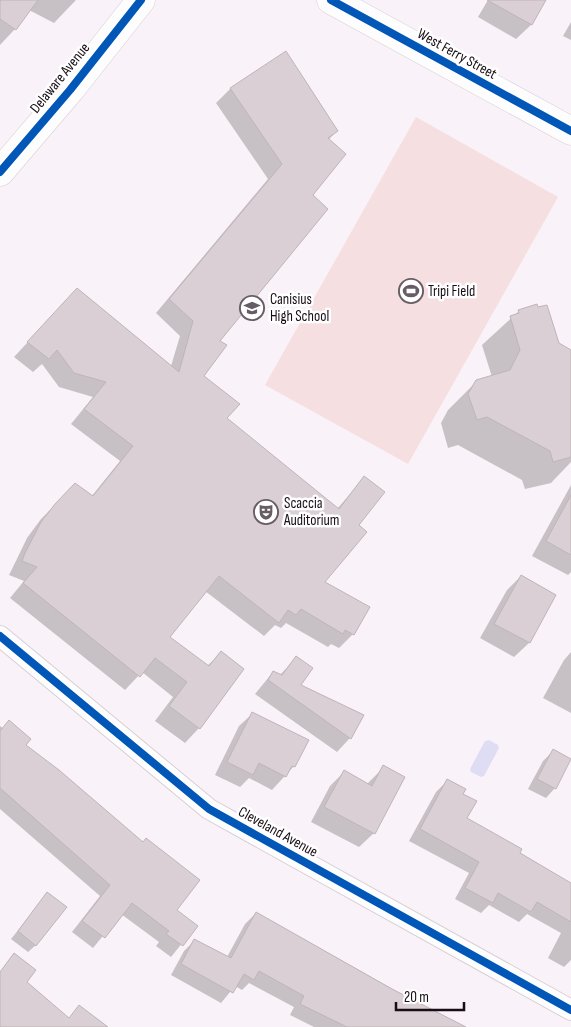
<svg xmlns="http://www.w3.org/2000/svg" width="571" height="1027" viewBox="0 0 571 1027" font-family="'Sofia Sans Condensed',sans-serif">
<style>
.green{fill:#f5dfe0}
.water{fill:#deddf4}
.shadow{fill:#0003}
.building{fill:#dacfd4;stroke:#bfb4b9}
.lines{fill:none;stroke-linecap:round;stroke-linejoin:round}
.street-casing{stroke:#d7cfd5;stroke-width:22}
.secondary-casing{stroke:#d7cfd5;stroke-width:29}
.primary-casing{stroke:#d7cfd5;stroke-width:29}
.street{stroke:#fefdfe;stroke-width:20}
.secondary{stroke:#fefdfe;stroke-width:28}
.primary{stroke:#fefdfe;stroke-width:28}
.cycleway-casing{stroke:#fff;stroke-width:11}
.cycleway{stroke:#0057b8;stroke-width:8}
.labels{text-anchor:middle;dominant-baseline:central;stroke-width:5;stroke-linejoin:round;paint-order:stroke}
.street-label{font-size:15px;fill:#180e16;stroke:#fff}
.poi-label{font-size:15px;fill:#180e16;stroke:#fff;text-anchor:start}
</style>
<rect width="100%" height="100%" fill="#f9f2f8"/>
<path class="green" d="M416 117 558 197 408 464 265 385Z"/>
<path class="water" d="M489 740 498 745 499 748 484 776 481 777 471 772 470 769 485 741Z"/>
<path class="shadow" d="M0 0H76L54 23 29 10 15 29 0 45Z
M488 0H544L531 25 516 39 478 17Z
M571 22V40L563 36Z
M286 53 337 131 328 140 311 196 218 341 202 376 225 418 337 509 364 478 357 525 323 582 353 634 339 648 331 644 328 647 286 623 281 628 275 625 264 636 205 591 169 638 207 666 221 653 243 669 199 728 185 743 155 721 173 697 142 672 125 690 10 598 24 581 9 575 12 569 27 538 41 519 75 485 91 497 120 461 71 424 93 397 59 387 42 364 33 372 14 357 63 304 171 366 180 336 156 313 268 179 216 103 230 89Z
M519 311 558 344 571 352V462L551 483 525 489 522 480 458 445 448 448 441 423 448 410 477 381 492 377 482 345Z
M571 485V572L568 575 532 556Z
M521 576 555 595 529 643 514 657 480 638 507 590Z
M571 652V713L543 698 564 660Z
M296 658 299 685 350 738 337 752 255 694 273 672 280 675Z
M252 714 294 766 272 790 249 778 240 787 215 775 239 726Z
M0 726 24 745 175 911 196 926 171 957 156 946 159 942 121 914 93 948 72 932 100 896 0 809Z
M553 751 570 760 555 788 546 798 528 789 543 761Z
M384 767 374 833 359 847 311 822 330 786 344 772 367 784Z
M448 780 461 794 465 819 571 884V960L564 967 548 958 561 933 527 914 519 922 489 905 481 913 455 899 469 873 409 841 436 792Z
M47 894 36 945 28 952 11 939Z
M256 913 461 1027H314L290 1015 294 1007 249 983 242 990 235 986 221 1003 171 975 184 951 195 940 227 957 245 924Z"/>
<path class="building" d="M0 0H38L16 30 0 19Z
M487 0H546L532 25Z
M286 51 338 131 328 138 346 154 313 195 328 209 220 341 227 345 204 376 240 404 227 418 339 509 364 476 385 492 359 525 367 532 325 582 370 607 354 635 345 630 343 634 301 609 296 615 288 610 279 623 219 576 170 637 209 666 221 651 244 669 200 729 169 706 187 682 155 658 140 677 23 583 37 567 22 561 25 553 41 522 55 504 75 483 93 496 133 446 84 409 106 382 74 373 57 350 49 359 27 342 77 288 179 372 193 321 169 299 282 164 230 88Z
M537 304 538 307 547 305 559 343 571 350V457L553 462 550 451 487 417 477 420 468 394 476 380 510 370 520 350 510 316 519 313 518 310Z
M571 495V555L546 541Z
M521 575 556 595 530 643 494 624Z
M296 656 313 668 301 685 364 715 351 739 268 680 273 671 282 675Z
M252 712 309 740 295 767 292 766 286 777 259 763 253 775 227 762Z
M9 720 31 739 26 745 59 770 143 842 146 838 200 880 177 910 198 926 183 946 166 934 169 931 132 903 105 938 82 921 110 885 0 788V731Z
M553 749 571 759 556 789 537 779Z
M383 765 405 777 375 834 324 807 344 770 372 786Z
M447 779 466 789 463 794 477 801 467 818 522 849 520 853 571 883V922L537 902 531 912 498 893 493 903 465 888 479 862 420 829Z
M47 892 67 907 36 946 18 931Z
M256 912 392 989 466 1027H347L300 1004 304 996 259 971 254 980 244 974 233 993 181 964 194 939 231 958Z
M14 953 36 970 27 982 69 1018 79 1005 108 1027H0V972Z"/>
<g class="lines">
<defs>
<path id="street" d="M0 636 209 809 571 1010"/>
<path id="secondary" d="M331 0 571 131"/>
<path id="primary" d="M0 172 70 90 141 0"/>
</defs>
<use href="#street" class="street-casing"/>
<use href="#secondary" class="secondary-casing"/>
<use href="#primary" class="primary-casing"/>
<use href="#street" class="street"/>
<use href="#secondary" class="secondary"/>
<use href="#primary" class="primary"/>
<defs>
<path id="cycleway" d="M331 0 571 131
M0 172 70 90 141 0
M0 636 209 809 571 1010"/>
</defs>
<use href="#cycleway" class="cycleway-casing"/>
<use href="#cycleway" class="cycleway"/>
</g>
<defs>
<symbol id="stadium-ring" viewBox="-11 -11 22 22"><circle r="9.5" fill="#fff" stroke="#675e65" stroke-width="1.5"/><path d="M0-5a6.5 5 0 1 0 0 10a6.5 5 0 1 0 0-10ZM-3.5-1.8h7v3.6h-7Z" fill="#675e65"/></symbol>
<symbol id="school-ring" viewBox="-11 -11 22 22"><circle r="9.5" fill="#fff" stroke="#675e65" stroke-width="1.5"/><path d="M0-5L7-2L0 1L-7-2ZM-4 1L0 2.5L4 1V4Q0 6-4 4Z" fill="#675e65"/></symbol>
<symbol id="theatre-ring" viewBox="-11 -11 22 22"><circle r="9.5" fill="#fff" stroke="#675e65" stroke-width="1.5"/><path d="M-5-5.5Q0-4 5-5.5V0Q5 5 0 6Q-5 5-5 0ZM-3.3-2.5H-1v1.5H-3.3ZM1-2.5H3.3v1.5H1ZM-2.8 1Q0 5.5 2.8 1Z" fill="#675e65"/></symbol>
</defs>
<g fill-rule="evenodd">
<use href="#stadium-ring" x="397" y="277" width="28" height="28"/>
<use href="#school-ring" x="238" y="294" width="28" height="28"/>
<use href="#theatre-ring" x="252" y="498" width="28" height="28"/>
</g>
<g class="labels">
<g class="street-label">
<text transform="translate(457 54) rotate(29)">West Ferry Street</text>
<text transform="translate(60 78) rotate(-51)">Delaware Avenue</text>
<text transform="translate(278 832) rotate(29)">Cleveland Avenue</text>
</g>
<g class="poi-label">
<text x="428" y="291">Tripi Field</text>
<text x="270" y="299">Canisius<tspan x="270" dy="17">High School</tspan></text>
<text x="284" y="503">Scaccia<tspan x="284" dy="17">Auditorium</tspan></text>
</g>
</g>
<path d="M396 1002v8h68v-8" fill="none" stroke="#180e16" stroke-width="2.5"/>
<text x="404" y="1002" font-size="15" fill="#180e16" stroke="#ffffff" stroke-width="4" paint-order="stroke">20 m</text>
</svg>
